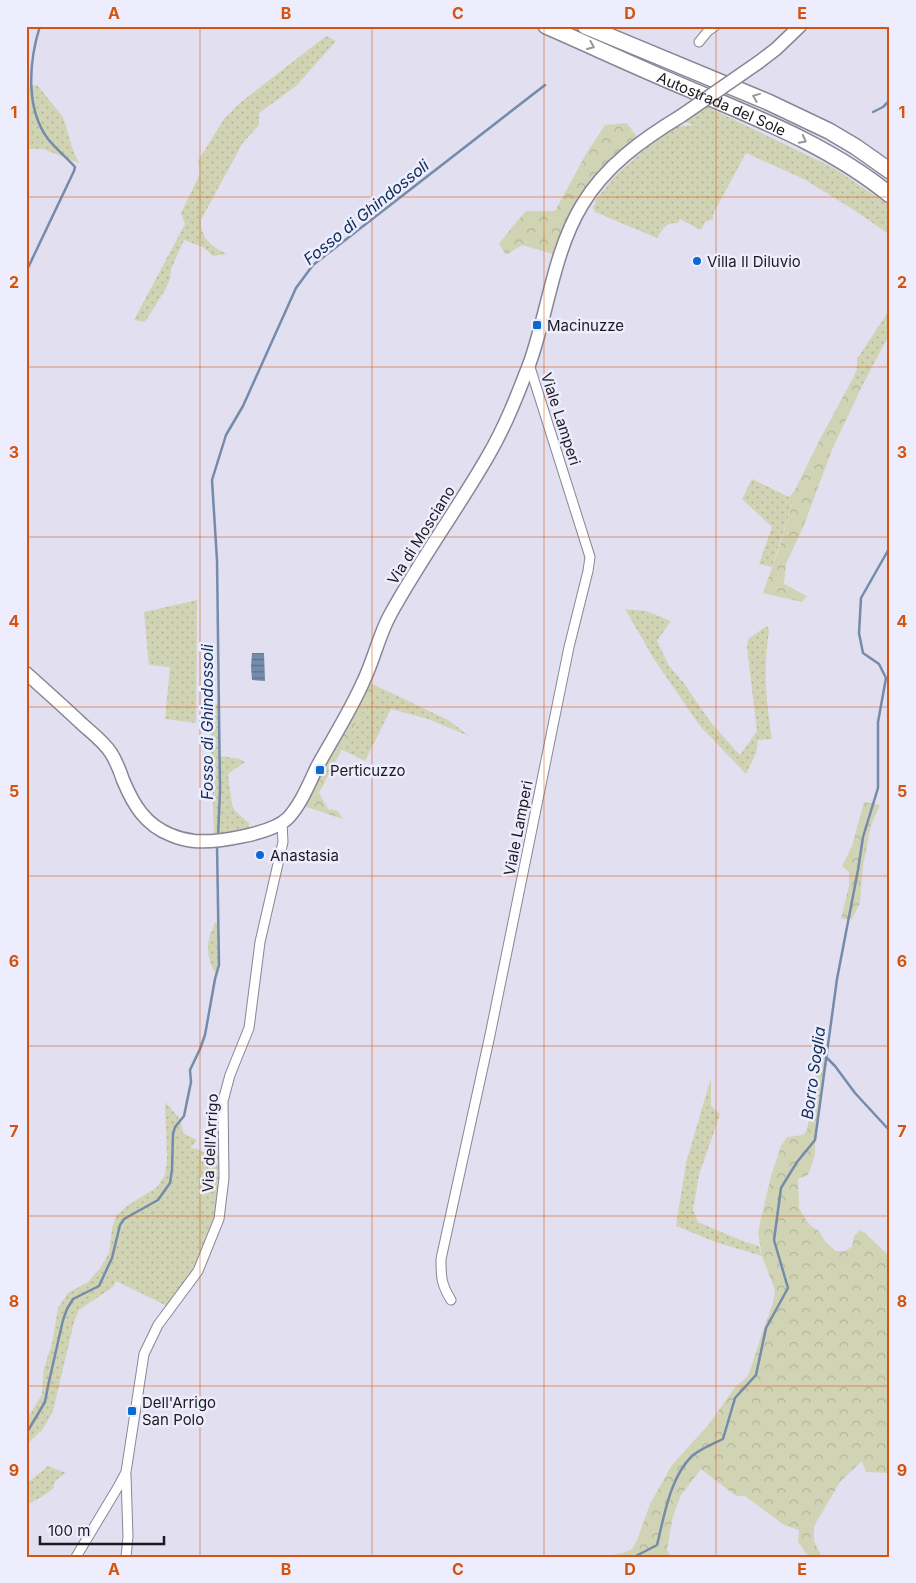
<svg xmlns="http://www.w3.org/2000/svg" width="916" height="1583" viewBox="0 0 916 1583" font-family="Inter,sans-serif">
<style>
.grass{fill:url(#grass-dots)}
.forest{fill:url(#forest-crowns)}
.water{fill:url(#water-rules)}
.lines{fill:none;stroke-linecap:round;stroke-linejoin:round}
.stream{stroke:#758bab;stroke-width:2.5}
.minor-casing{stroke:#888696;stroke-width:11}
.secondary-casing{stroke:#888696;stroke-width:15}
.motorway-casing{stroke:#888696;stroke-width:18}
.minor{stroke:#fff;stroke-width:9}
.secondary{stroke:#fff;stroke-width:12}
.motorway{stroke:#fff;stroke-width:15}
.secondary-bridge-casing{stroke:#888696;stroke-width:15;stroke-linecap:butt}
.secondary-bridge{stroke:#fff;stroke-width:12}
.oneway{stroke:#98989b}
.grid{fill:none;stroke:#d4530e;stroke-width:1;stroke-opacity:0.55}
.poi-dot{fill:#086bd3;stroke:#eeedfd;stroke-width:2}
.labels{text-anchor:middle;dominant-baseline:central;stroke-width:5;stroke-linejoin:round;paint-order:stroke}
.street-label{font-size:15px;fill:#1b1a20;stroke:#eeedfd}
.poi-label{font-size:15px;fill:#1b1a20;stroke:#eeedfd;text-anchor:start}
.water-label{font-size:16px;font-style:italic;fill:#0e2d57;stroke:#eeedfd}
.neatline{fill:none;stroke:#d4530e;stroke-width:2}
.grid-label{font-size:16px;text-anchor:middle;font-weight:bold;fill:#d4530e}
</style>
<defs>
<pattern id="grass-dots" width="8" height="8" patternUnits="userSpaceOnUse" patternTransform="scale(1.25)"><rect width="8" height="8" fill="#d1d4b4"/><path d="M2 2h.1M6 6h.1" fill="none" stroke="#b3b59a" stroke-width="1.8" stroke-linecap="round"/></pattern>
<pattern id="forest-crowns" width="20" height="18" patternUnits="userSpaceOnUse" patternTransform="scale(1.25)"><rect width="20" height="18" fill="#d1d4b4"/><path d="M2 6a3 3 0 1 1 6 0M12 15a3 3 0 1 1 6 0" fill="none" stroke="#b3b59a"/></pattern>
<pattern id="water-rules" width="6" height="5" patternUnits="userSpaceOnUse" patternTransform="scale(1.25)"><rect width="6" height="5" fill="#758bab"/><path d="M0 2.5h6" fill="none" stroke="#5f718b"/></pattern>
</defs>
<rect width="100%" height="100%" fill="#e1dff0"/>
<path class="grass" d="M326 36 336 41 296 86 259 113V125L242 144 201 220C200 238 212 247 227 254L213 256 203 247 184 240 171 269 170 279 165 290 145 322 134 320 185 224 181 213 200 174 198 161 224 119 240 103Z
M37 85 63 117 74 153 79 163 43 149H26V86Z
M699 103 834 168 890 206V235L854 210 804 179 746 153 713 214V219L705 222 701 230 680 219 678 223C665 222 663 229 657 238L595 212 593 207 596 203 595 201 614 177 652 143 674 127 693 125 677 118Z
M890 309V333L862 386 853 378 857 369V359Z
M752 479 789 497 794 492 791 508 772 567 759 564 772 527 742 499Z
M197 600 196 723 165 719 170 667 149 665 144 612Z
M625 609 646 611 671 621 657 641 669 666 683 682 712 724 740 755 757 731 747 647 748 639 767 626 769 631C763 668 766 702 772 739L758 740 756 753 746 774 700 726 654 659Z
M383 689 448 720 469 736 428 719 391 709 365 761 341 749 359 719 364 706Z
M210 704H219L220 756 240 759 245 762 228 774 232 804 235 811 249 823V835L214 840Z
M219 922V965L216 975C210 964 206 952 209 939 210 933 214 929 214 923Z
M711 1078V1106L720 1114 699 1175 693 1210 698 1222 745 1242 759 1246 762 1256 718 1243 676 1226 686 1163Z
M165 1102 180 1119 183 1133 197 1140 191 1148 198 1149 206 1154 224 1156 219 1219 198 1271 171 1308 116 1281 113 1287 79 1310 74 1322 53 1411 43 1429 26 1445V1421L42 1394 44 1368 52 1344 58 1308 68 1293 88 1282 101 1267 109 1253 112 1228 116 1216 127 1206 157 1187 165 1175 167 1159Z
M48 1466 66 1473 55 1481 53 1489 40 1498 26 1505V1484Z"/>
<path class="forest" d="M627 123 637 137C611 158 585 180 571 211 564 225 560 240 556 255L522 245 506 255 499 244 513 226 526 211H555L586 154 605 125Z
M853 378 862 386 832 450 804 525 786 564 784 584 807 596 802 602 763 593 780 545 791 508 794 492 819 441Z
M364 680 383 689 364 706 363 712 351 732 319 793 328 809 338 811 343 819 297 804Z
M864 802 880 805 871 825 863 866 860 903 852 919H841L849 886V872L842 866 852 846Z
M821 1045 826 1057 815 1140V1155L808 1175 798 1179 799 1208 806 1220 811 1226 819 1231 826 1243 836 1251H845L852 1247 854 1236 860 1230 865 1233 890 1257V1358L886 1362 890 1366V1473L866 1472 862 1461 840 1482 814 1526V1541L822 1557H809L798 1542 799 1530 784 1525 745 1496H736L701 1469 681 1495 673 1516 667 1550 671 1557H601L623 1553 632 1549 637 1540 650 1504 672 1465 709 1424 735 1387 747 1377 751 1368 761 1336 773 1303 775 1290 762 1256 758 1232 771 1176 781 1146 787 1137 803 1135 807 1130Z"/>
<path class="water" d="M252 653H264L265 681 252 680 251 667Z"/>
<g class="lines">
<path class="stream" d="M873 112 883 107 890 100
M26 272 74 171 75 167C66 157 56 149 48 139 25 108 29 61 40 26
M218 837 220 791 217 560 212 480 226 435 243 406 296 288 313 265 545 85
M826 1057 835 1066 855 1093 890 1131
M26 1434 45 1402 48 1386 63 1320 67 1309 73 1299 99 1286 112 1258 120 1225 124 1219 158 1200 170 1183 172 1170 173 1134 175 1127 184 1116 191 1082 190 1070 200 1049 205 1035 215 979 219 965 217 845
M634 1557 657 1545C664 1517 670 1477 692 1456 700 1449 713 1444 723 1439L735 1398 756 1375 766 1328 788 1288 774 1240 781 1188 797 1162 815 1140 837 979 858 870 863 837 878 788V722L886 678 879 664 863 653 859 633 861 598 890 547"/>
<defs>
<path id="minor" d="M699 42 708 31 715 26
M451 1300C441 1284 441 1277 441 1259L490 1035 569 647 588 571 590 557 529 364
M126 1475 128 1537 126 1557
M76 1557 118 1487 126 1472 144 1354 158 1325 198 1271 219 1219 224 1178 223 1101 230 1075 249 1028 260 942 283 842 282 823"/>
<path id="secondary" d="M759 62 776 49 800 26
M26 673C45 690 64 707 82 724 92 733 104 742 111 753 116 761 120 771 123 780 133 804 145 825 171 835 178 838 186 840 194 841 216 843 272 834 288 818 301 804 309 784 317 767 333 738 351 710 364 680 374 659 379 635 390 615 420 560 457 510 488 456 505 427 517 396 529 365 548 313 553 253 582 205 605 166 643 139 681 116"/>
<g id="motorway">
<path id="s1" d="M546 26C594 47 641 69 689 89 759 119 830 146 890 195"/>
<path d="M585 26 768 102 829 131 856 147 890 171"/>
</g>
</defs>
<use href="#minor" class="minor-casing"/>
<use href="#secondary" class="secondary-casing"/>
<use href="#motorway" class="motorway-casing"/>
<use href="#minor" class="minor"/>
<use href="#secondary" class="secondary"/>
<use href="#motorway" class="motorway"/>
<defs>
<path id="secondary-bridge" d="M681 116 759 62"/>
</defs>
<use href="#secondary-bridge" class="secondary-bridge-casing"/>
<use href="#secondary-bridge" class="secondary-bridge"/>
</g>
<defs><path id="oneway-chevron" d="M-2-3.5L2.5 0L-2 3.5" fill="none" stroke-width="1.6" stroke-linecap="round" stroke-linejoin="round" transform="scale(1.25)"/></defs>
<g class="oneway">
<use href="#oneway-chevron" transform="translate(591 46) rotate(24)"/>
<use href="#oneway-chevron" transform="translate(756 97) rotate(-158)"/>
<use href="#oneway-chevron" transform="translate(803 140) rotate(27)"/>
</g>
<path class="grid" d="M200 26V1557M372 26V1557M544 26V1557M716 26V1557M26 197H890M26 367H890M26 537H890M26 707H890M26 876H890M26 1046H890M26 1216H890M26 1386H890"/>
<g class="poi-dot">
<circle cx="697" cy="261" r="5"/>
<rect x="532" y="320" width="10" height="10" rx="2.5"/>
<rect x="315" y="765" width="10" height="10" rx="2.5"/>
<circle cx="260" cy="855" r="5"/>
<rect x="127" y="1406" width="10" height="10" rx="2.5"/>
</g>
<g class="labels">
<g class="street-label">
<text stroke="none"><textPath href="#s1" startOffset="192">Autostrada del Sole</textPath></text>
<text transform="translate(561 419) rotate(72)">Viale Lamperi</text>
<text transform="translate(421 535) rotate(-58)">Via di Mosciano</text>
<text transform="translate(518 828) rotate(-79)">Viale Lamperi</text>
<text transform="translate(210 1143) rotate(-87)">Via dell'Arrigo</text>
</g>
<g class="poi-label">
<text x="707" y="261">Villa Il Diluvio</text>
<text x="547" y="325">Macinuzze</text>
<text x="330" y="770">Perticuzzo</text>
<text x="270" y="855">Anastasia</text>
<text x="142" y="1402">Dell'Arrigo<tspan x="142" dy="17">San Polo</tspan></text>
</g>
<g class="water-label">
<text transform="translate(366 212) rotate(-39)">Fosso di Ghindossoli</text>
<text transform="translate(207 722) rotate(-90)">Fosso di Ghindossoli</text>
<text transform="translate(813 1073) rotate(-82)">Borro Soglia</text>
</g>
</g>
<rect width="916" height="1583" fill="none" stroke="#eeedfd" stroke-width="55"/>
<path d="M40 1536v8h124v-8" fill="none" stroke="#1b1a20" stroke-width="2.5"/>
<text x="48" y="1536" font-size="15" fill="#1b1a20" stroke="#eeedfd" stroke-width="4" paint-order="stroke">100 m</text>
<rect x="28" y="28" width="860" height="1528" class="neatline"/>
<g class="grid-label">
<text x="114" y="19">A</text>
<text x="286" y="19">B</text>
<text x="458" y="19">C</text>
<text x="630" y="19">D</text>
<text x="802" y="19">E</text>
<text x="14" y="118">1</text>
<text x="902" y="118">1</text>
<text x="14" y="288">2</text>
<text x="902" y="288">2</text>
<text x="14" y="458">3</text>
<text x="902" y="458">3</text>
<text x="14" y="627">4</text>
<text x="902" y="627">4</text>
<text x="14" y="797">5</text>
<text x="902" y="797">5</text>
<text x="14" y="967">6</text>
<text x="902" y="967">6</text>
<text x="14" y="1137">7</text>
<text x="902" y="1137">7</text>
<text x="14" y="1307">8</text>
<text x="902" y="1307">8</text>
<text x="14" y="1476">9</text>
<text x="902" y="1476">9</text>
<text x="114" y="1575">A</text>
<text x="286" y="1575">B</text>
<text x="458" y="1575">C</text>
<text x="630" y="1575">D</text>
<text x="802" y="1575">E</text>
</g>
</svg>
